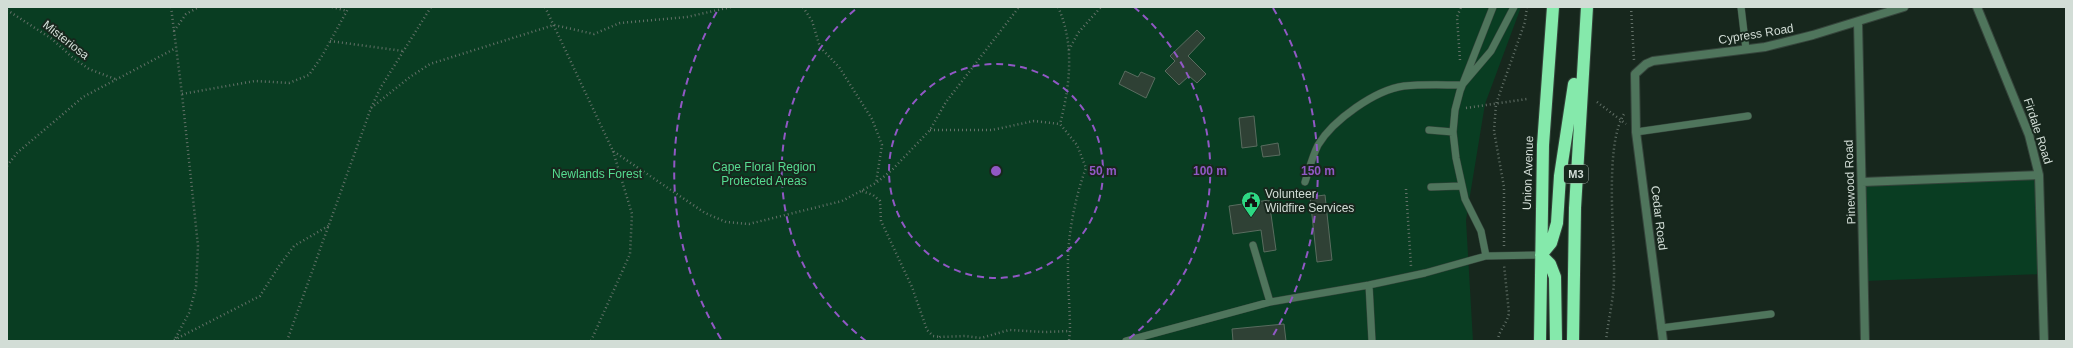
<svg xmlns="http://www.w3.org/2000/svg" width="2073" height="348" viewBox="0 0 2073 348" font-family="Arial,sans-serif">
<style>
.green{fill:#093d22}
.building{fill:#2f4135;stroke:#596c5f}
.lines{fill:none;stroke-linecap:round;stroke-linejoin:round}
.lane-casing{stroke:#35443b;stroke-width:8}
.street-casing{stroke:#35443b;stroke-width:10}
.highway-casing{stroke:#35443b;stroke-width:14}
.path{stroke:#637168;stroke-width:2.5;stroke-dasharray:1 3;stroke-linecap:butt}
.lane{stroke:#4f755c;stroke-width:7}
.street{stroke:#4f755c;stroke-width:8}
.highway{stroke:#85e9ab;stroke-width:12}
.ring{fill:none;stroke:#9158c5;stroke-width:2;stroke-dasharray:7 5}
.labels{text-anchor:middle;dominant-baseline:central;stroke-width:4;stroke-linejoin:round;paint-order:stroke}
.shield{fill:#17271d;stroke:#9aa69e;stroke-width:1}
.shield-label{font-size:11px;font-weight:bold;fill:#d2ddd6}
.street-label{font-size:12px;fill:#d2ddd6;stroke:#17271d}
.park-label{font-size:12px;fill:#56dc91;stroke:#17271d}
.poi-label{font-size:12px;fill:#d2ddd6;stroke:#17271d;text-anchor:start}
.centre{fill:#9158c5;stroke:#17271d;stroke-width:2}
.ring-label{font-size:12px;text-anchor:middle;font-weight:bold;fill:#9158c5;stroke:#17271d;stroke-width:4;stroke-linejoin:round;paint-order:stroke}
</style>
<rect width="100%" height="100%" fill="#17271d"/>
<path class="green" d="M7 7H1521L1485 104 1466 220 1473 341H7Z
M2039 175 2042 274 1865 281 1862 182Z"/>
<path class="building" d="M1197 30 1205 38 1188 56 1206 74 1197 83 1189 76 1179 85 1165 71 1175 61 1170 56Z
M1125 71 1138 77 1141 72 1155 78 1146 98 1119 84Z
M1254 116 1257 146 1242 148 1239 118Z
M1278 143 1280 155 1263 157 1261 146Z
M1325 195 1332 260 1317 262 1310 197Z
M1269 200 1276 250 1264 252 1261 230 1233 234 1229 206Z
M1284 324 1286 341H1233L1232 329Z"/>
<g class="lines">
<defs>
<path id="lane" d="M1741 7 1746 49
M1429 130 1453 132
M1636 132 1748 116
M1305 182C1309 170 1312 157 1318 145 1333 120 1375 90 1404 86 1423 84 1443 85 1462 85L1491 51 1514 7
M1431 187 1461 186
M1253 245 1270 302
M1486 256 1481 231 1465 199 1456 158 1453 132 1455 110 1460 91 1493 7
M1369 285 1372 341
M1661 328 1771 314
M1126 341 1270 302 1369 285 1425 273 1486 256 1541 255"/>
<path id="street" d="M1977 7 2029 135 2039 175 2044 341
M1858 22 1865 341
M1862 182 2039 175
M1663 341 1636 132 1635 74 1646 64 1653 61 1765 47 1813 35 1904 7"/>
<path id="highway" d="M1541 255 1551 243 1557 223 1560 176 1574 84
M1541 255 1550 264 1555 277 1556 341
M1540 341 1543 145 1553 7
M1573 341 1575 208 1587 7"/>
</defs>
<use href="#lane" class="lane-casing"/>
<use href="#street" class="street-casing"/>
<use href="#highway" class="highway-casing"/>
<path class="path" d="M171 7 182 94 198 246 196 288 189 313 174 341
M332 7 347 11
M545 7 613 151 705 213 726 222 749 224 842 201 876 183 892 170 930 130 946 102 1019 7
M803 7 812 21 820 47 839 67 872 119 882 145 876 183
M1058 7C1075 44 1070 86 1060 124
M1631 7 1634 60
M7 10 52 39 73 58 89 69 115 79
M174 31 186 14 199 7
M330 41 403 51
M1069 50 1078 33 1101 7
M1460 60 1457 17 1461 7
M182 94 255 81 289 83 309 75 322 56 349 7
M1597 102 1626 124
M371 108 410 77 430 64 554 25 594 34 620 23 687 17 731 7
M1466 108 1527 99
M930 130H992L1034 121 1060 124 1077 145 1086 168C1075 197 1067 238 1068 269 1068 290 1070 310 1070 331
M7 166 17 153 83 97 176 48
M1406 189 1411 266
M862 191 873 195 880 201 881 221 912 287 927 330 933 336 940 337
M1504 246V187L1494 131 1496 104 1525 22 1527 7
M174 340 260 296 279 266 294 246 330 225
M287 341 371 108 381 87 431 7
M591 341 630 254 632 214 613 151
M938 341 940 337 965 336 981 338 1009 330 1045 332 1070 331 1069 341
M1498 341C1498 331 1507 324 1509 313L1504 265
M1606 341C1608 320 1614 299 1614 277 1615 237 1604 146 1624 114"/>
<use href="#lane" class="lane"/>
<use href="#street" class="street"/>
<use href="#highway" class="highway"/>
</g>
<g class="ring">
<circle cx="996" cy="171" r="107"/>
<path d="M866 341A214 214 0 0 1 858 7M1134 7A214 214 0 0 1 1126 341"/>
<path d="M721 339A322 322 0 0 1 719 8M1273 8A322 322 0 0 1 1271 339"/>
</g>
<defs>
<symbol id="civic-pin" viewBox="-11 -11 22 30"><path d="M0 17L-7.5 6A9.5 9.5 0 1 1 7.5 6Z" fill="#2dd883" stroke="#17271d"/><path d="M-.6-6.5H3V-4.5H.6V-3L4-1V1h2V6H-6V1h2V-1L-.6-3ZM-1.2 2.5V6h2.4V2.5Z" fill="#111"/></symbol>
</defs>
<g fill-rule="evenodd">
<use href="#civic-pin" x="1240" y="190" width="22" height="30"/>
</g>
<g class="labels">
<rect class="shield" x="1564" y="165" width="24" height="18" rx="3"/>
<g class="shield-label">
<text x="1576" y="174">M3</text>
</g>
<g class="street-label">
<text transform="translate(1756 34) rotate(-9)">Cypress Road</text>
<text transform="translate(66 40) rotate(38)">Misteriosa</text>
<text transform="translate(2038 131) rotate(72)">Firdale Road</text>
<text transform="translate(1528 173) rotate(-88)">Union Avenue</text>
<text transform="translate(1850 182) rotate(-92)">Pinewood Road</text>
<text transform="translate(1659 218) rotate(83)">Cedar Road</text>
</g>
<g class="park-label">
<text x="764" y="167">Cape Floral Region<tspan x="764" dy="14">Protected Areas</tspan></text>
<text x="597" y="174">Newlands Forest</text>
</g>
<g class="poi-label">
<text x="1265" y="194">Volunteer<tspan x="1265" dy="14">Wildfire Services</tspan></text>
</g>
</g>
<circle cx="996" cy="171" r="6" class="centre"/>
<g class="ring-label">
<text x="1103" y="175">50 m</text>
<text x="1210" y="175">100 m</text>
<text x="1318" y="175">150 m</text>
</g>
<rect width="2073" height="348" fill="none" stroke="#d2ddd6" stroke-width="16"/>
</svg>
